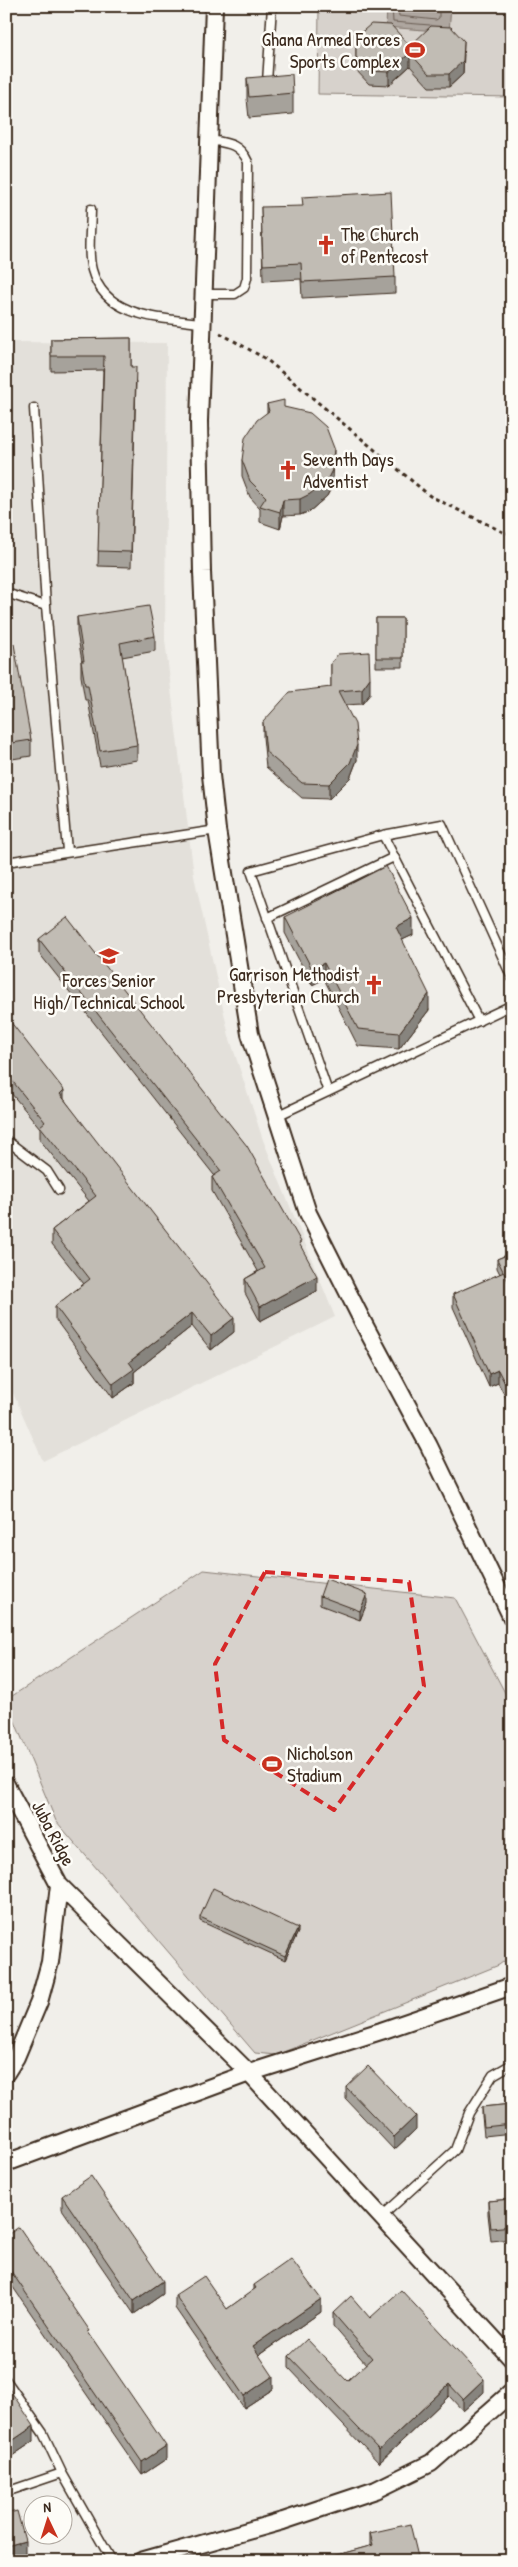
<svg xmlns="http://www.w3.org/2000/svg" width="518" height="2567" viewBox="0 0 518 2567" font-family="'Patrick Hand',sans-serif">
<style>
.built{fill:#e3e0da}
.green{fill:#d7d2cc;stroke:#897e75}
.water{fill:#aea69f;stroke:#80746b}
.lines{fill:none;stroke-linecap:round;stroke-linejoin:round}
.shore{stroke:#695c52;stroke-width:1}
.service-casing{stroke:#3b2a1e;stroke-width:11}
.minor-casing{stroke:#3b2a1e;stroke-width:20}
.path{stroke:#3b2a1e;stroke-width:3;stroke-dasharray:4 4;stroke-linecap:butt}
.service{stroke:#fdfcf7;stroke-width:8}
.minor{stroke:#fdfcf7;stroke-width:16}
.wall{fill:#a6a29b;stroke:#3b2a1e}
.shaded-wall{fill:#87847e;stroke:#3b2a1e}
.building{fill:#c1bcb4;stroke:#3b2a1e}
.marked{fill:none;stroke:#d62828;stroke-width:4;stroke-dasharray:10 6;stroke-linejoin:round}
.labels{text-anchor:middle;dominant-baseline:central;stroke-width:5;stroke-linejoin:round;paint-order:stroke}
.poi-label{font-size:19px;fill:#3b2a1e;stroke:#fdfcf7;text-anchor:start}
.street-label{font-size:19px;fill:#3b2a1e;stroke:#fdfcf7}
</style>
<rect width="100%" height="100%" fill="#f1efea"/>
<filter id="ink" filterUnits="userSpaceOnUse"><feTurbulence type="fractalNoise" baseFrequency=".02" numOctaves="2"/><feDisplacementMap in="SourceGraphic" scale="10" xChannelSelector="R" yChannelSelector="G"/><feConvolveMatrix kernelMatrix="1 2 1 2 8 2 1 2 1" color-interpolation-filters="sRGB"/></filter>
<g filter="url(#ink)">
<path class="built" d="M6 342 167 343 165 640 194 876 229 1036 263 1140 335 1317 43 1461 6 1377Z"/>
<path class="green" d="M319 6H512V97L318 94Z
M204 1570 455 1598 512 1706V1955L499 1965 276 2055 255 2053 56 1821 6 1700Z"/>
<path class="water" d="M387 6H451L449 32 386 27Z"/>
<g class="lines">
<path class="shore" d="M392 6 393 22 430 25
M398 6 399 16 436 20 439 18V6"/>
<defs>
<path id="service" d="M267 82 272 6
M91 209C91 228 87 252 92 270 105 318 161 318 201 323
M202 294H235L244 288 247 278 248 162C240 144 228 143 210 140
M34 408 46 606 67 851
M6 593 46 606
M383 835 479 1021
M6 862 217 830
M267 918 394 857
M328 1092 251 871 383 835 442 824 512 978
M277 1116 512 1005
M6 1140 47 1171 59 1190
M381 2217 455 2150 469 2113 493 2075 512 2064
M6 2380 43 2433 62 2473
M6 2492 62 2473 112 2561"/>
<path id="minor" d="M214 6 199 421 202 572 211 775 217 830 250 1034 308 1213 366 1328 429 1446 512 1618
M6 1785 59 1885 50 1962 39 2002 16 2057 6 2073
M59 1885 249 2073 512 2359
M6 2163 249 2073 381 2031 512 1986
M141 2561 283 2521 376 2490 431 2463 512 2392"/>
</defs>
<use href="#service" class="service-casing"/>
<use href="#minor" class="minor-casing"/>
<path class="path" d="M220 333 266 359 430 496 505 533H512"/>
<use href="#service" class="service"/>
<use href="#minor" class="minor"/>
</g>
<path class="wall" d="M356 37 464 54 463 74 449 87H429L410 66 389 85 369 84 356 70Z
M247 78 293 93V114L249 118 247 99Z
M261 207 395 277V293L302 298 301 279 263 281Z
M131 338V367L136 382 131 567 98 566 103 370 51 371V339Z
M267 404 284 407 334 464 332 486 327 496 310 511 300 515 283 516 280 529 260 522V508L250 497 242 476V460L267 413Z
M77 617 155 636V651L122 657 137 745V760L100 766 88 700H85L81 676V661H82L77 632Z
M376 618H403V667H376Z
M6 645 31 740V756L6 760Z
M331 663 370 694 362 704 345 705 357 760 350 778 329 799 302 798 266 767 263 737V722L331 687Z
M512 848V878L507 867V851Z
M285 917 413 935 402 940 429 1010 399 1049 358 1046 324 979 312 985 285 933Z
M39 939 301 1248 317 1291 260 1321 245 1293V1279L258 1271 212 1191V1177L214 1175 39 953Z
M6 1016 64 1099 234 1332 211 1350 192 1326 134 1372V1383L113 1398 55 1319V1306L84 1284 52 1244V1230L89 1201 40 1140V1128L6 1087Z
M512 1079V1097L510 1094V1080Z
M512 1253V1409L498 1383 489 1387 453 1307V1294L500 1274 497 1268V1259Z
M320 1596 367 1603 360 1620 320 1605Z
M200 1917 298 1932 285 1960 200 1921Z
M346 2087 416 2129 394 2150 346 2099Z
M512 2104V2133L484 2136 482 2116V2107Z
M62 2196 163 2294 134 2314 62 2209Z
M512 2199V2239L491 2241 488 2214V2201Z
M6 2236 90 2335 166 2459 142 2475 6 2277Z
M254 2285 321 2312 259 2355 273 2389 244 2408 175 2308V2295L227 2309 254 2290Z
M333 2313 370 2318 484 2392 463 2411 449 2396 379 2463 289 2368V2356L347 2381 366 2364 333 2326Z
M6 2384 34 2441 9 2458 6 2454Z
M512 2451V2477L505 2470V2457Z
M370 2533 419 2561H330V2557L370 2546Z"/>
<path class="shaded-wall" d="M464 41 463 74 449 87V74Z
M410 53V66L389 85V72Z
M334 448V464L332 486 327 496 310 511 300 515V499Z
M283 500V516L280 529V512Z
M370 678V694L362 704V689Z
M357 745V760L350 778 329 799V784Z
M413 918V935L396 943V927Z
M324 963V979L312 985V969Z
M429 994V1010L399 1049V1033Z
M64 1090V1104L60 1094Z
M317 1276V1291L260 1321V1307Z
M512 1282V1291L508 1283Z
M192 1313V1326L134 1372V1383L113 1398V1384L129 1362Z
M234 1318V1332L211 1350V1336Z
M498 1370V1383L489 1387V1374Z
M367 1594V1603L360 1620V1611Z
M298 1928V1932L285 1960V1956Z
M416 2116V2129L394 2150V2137Z
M163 2281V2294L134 2314V2301Z
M321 2299V2312L253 2359V2346Z
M273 2376V2389L244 2408V2396Z
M484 2379V2392L463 2411V2399Z
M449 2384V2396L379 2463V2450Z
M34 2426V2441L9 2458V2443Z
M166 2446V2459L142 2475V2462Z
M25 2541V2554L6 2559V2546Z"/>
<path class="building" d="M371 24 391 25 410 46 431 26 451 27 464 41 463 61 449 74H429L410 53 389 72 369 71 356 57V37Z
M292 74 293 93 249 97 247 78Z
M391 192 395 277 302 282 301 263 263 265 261 207 303 206 302 197Z
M131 338V367H136L131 552 98 551 104 356H51V339Z
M284 400V407L310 413 326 427 334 448 332 470 327 480 310 494 300 499 283 500 280 512 260 506 266 497 250 481 242 460 245 438 257 420 269 411 267 404Z
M149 606 155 636 120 643 137 745 100 751 88 685H85L81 661H84L77 617Z
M376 618H403V658H376Z
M14 644 31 740 6 744V645Z
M369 652 370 678 362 689 338 691 355 724 357 745 350 763 329 784 302 783 266 752 263 722 290 692 331 687V663L338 654Z
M512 848V862L507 851Z
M386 866 413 918 396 927 429 994 399 1033 358 1029 324 963 312 969 285 917Z
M67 917 247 1146 301 1242 299 1243 317 1276 260 1307 245 1279 265 1268 212 1177 221 1171 39 939Z
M6 1016 64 1090 60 1094 234 1318 211 1336 192 1313 129 1362 134 1369 113 1384 55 1306 90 1279 52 1230 96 1196 40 1126 45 1122 6 1073Z
M512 1253V1282L509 1283 497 1259Z
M504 1272 512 1290V1397L498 1370 489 1374 453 1294Z
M326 1579 367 1594 360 1611 320 1596Z
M213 1888 298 1928 285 1956 200 1917Z
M368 2066 416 2116 394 2137 346 2087Z
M512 2104V2124L484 2127 482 2107Z
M91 2176 163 2281 134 2301 62 2196Z
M512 2199V2226L491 2228 488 2201Z
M19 2227 90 2331 88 2332 166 2446 142 2462 6 2264V2236Z
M291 2259 321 2299 253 2346 273 2376 244 2396 175 2295 204 2276 227 2309 256 2288 254 2285Z
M401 2290 484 2379 463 2399 449 2384 379 2450 289 2356 307 2339 347 2381 372 2358 333 2313 351 2296 370 2318Z
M6 2384 34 2426 9 2443 6 2439Z
M512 2451V2464L505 2457Z
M17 2511 25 2541 6 2546V2514Z
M410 2524 419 2561H331L330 2557 373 2545 370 2533Z
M276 2553 278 2561H251Z"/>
</g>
<path class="marked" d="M265 1572 409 1582 424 1686 334 1810 224 1740 215 1664Z"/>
<defs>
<symbol id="stadium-bare" viewBox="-9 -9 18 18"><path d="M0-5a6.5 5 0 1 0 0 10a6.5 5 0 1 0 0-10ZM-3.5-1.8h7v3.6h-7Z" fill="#c8321e" stroke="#fdfcf7" stroke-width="2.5" paint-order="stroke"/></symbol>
<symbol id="church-bare" viewBox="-9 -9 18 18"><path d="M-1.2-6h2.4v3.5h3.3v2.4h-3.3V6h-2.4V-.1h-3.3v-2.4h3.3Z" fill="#c8321e" stroke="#fdfcf7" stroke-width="2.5" paint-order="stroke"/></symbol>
<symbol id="school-bare" viewBox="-9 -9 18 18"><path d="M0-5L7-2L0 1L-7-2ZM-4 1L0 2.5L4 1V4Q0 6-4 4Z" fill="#c8321e" stroke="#fdfcf7" stroke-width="2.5" paint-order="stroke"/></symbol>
</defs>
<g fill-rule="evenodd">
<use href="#stadium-bare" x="401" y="36" width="28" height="28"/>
<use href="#church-bare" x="312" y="231" width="28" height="28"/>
<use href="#church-bare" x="274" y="456" width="28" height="28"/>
<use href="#school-bare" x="95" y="942" width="28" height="28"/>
<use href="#church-bare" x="360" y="971" width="28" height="28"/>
<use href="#stadium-bare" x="258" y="1750" width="28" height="28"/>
</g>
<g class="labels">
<g class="poi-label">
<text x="400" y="39" text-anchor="end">Ghana Armed Forces<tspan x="400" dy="22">Sports Complex</tspan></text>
<text x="341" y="234">The Church<tspan x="341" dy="22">of Pentecost</tspan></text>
<text x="303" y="459">Seventh Days<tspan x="303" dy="22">Adventist</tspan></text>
<text x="359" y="974" text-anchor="end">Garrison Methodist<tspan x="359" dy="22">Presbyterian Church</tspan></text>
<text x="109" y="980" text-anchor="middle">Forces Senior<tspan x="109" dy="22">High/Technical School</tspan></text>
<text x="287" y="1753">Nicholson<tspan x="287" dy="22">Stadium</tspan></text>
</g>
<g class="street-label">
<text transform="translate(54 1833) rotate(62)">Juba Ridge</text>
</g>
</g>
<rect width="518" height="2567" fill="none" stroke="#fdfcf7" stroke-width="25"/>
<rect x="12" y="12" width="493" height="2542" fill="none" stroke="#3b2a1e" stroke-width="2" filter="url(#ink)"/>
<g transform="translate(48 2520) rotate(356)"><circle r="24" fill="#fdfcf7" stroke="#afa8a0"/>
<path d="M0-4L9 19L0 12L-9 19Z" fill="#c8321e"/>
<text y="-8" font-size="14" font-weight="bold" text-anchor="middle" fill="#3b2a1e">N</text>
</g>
</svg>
